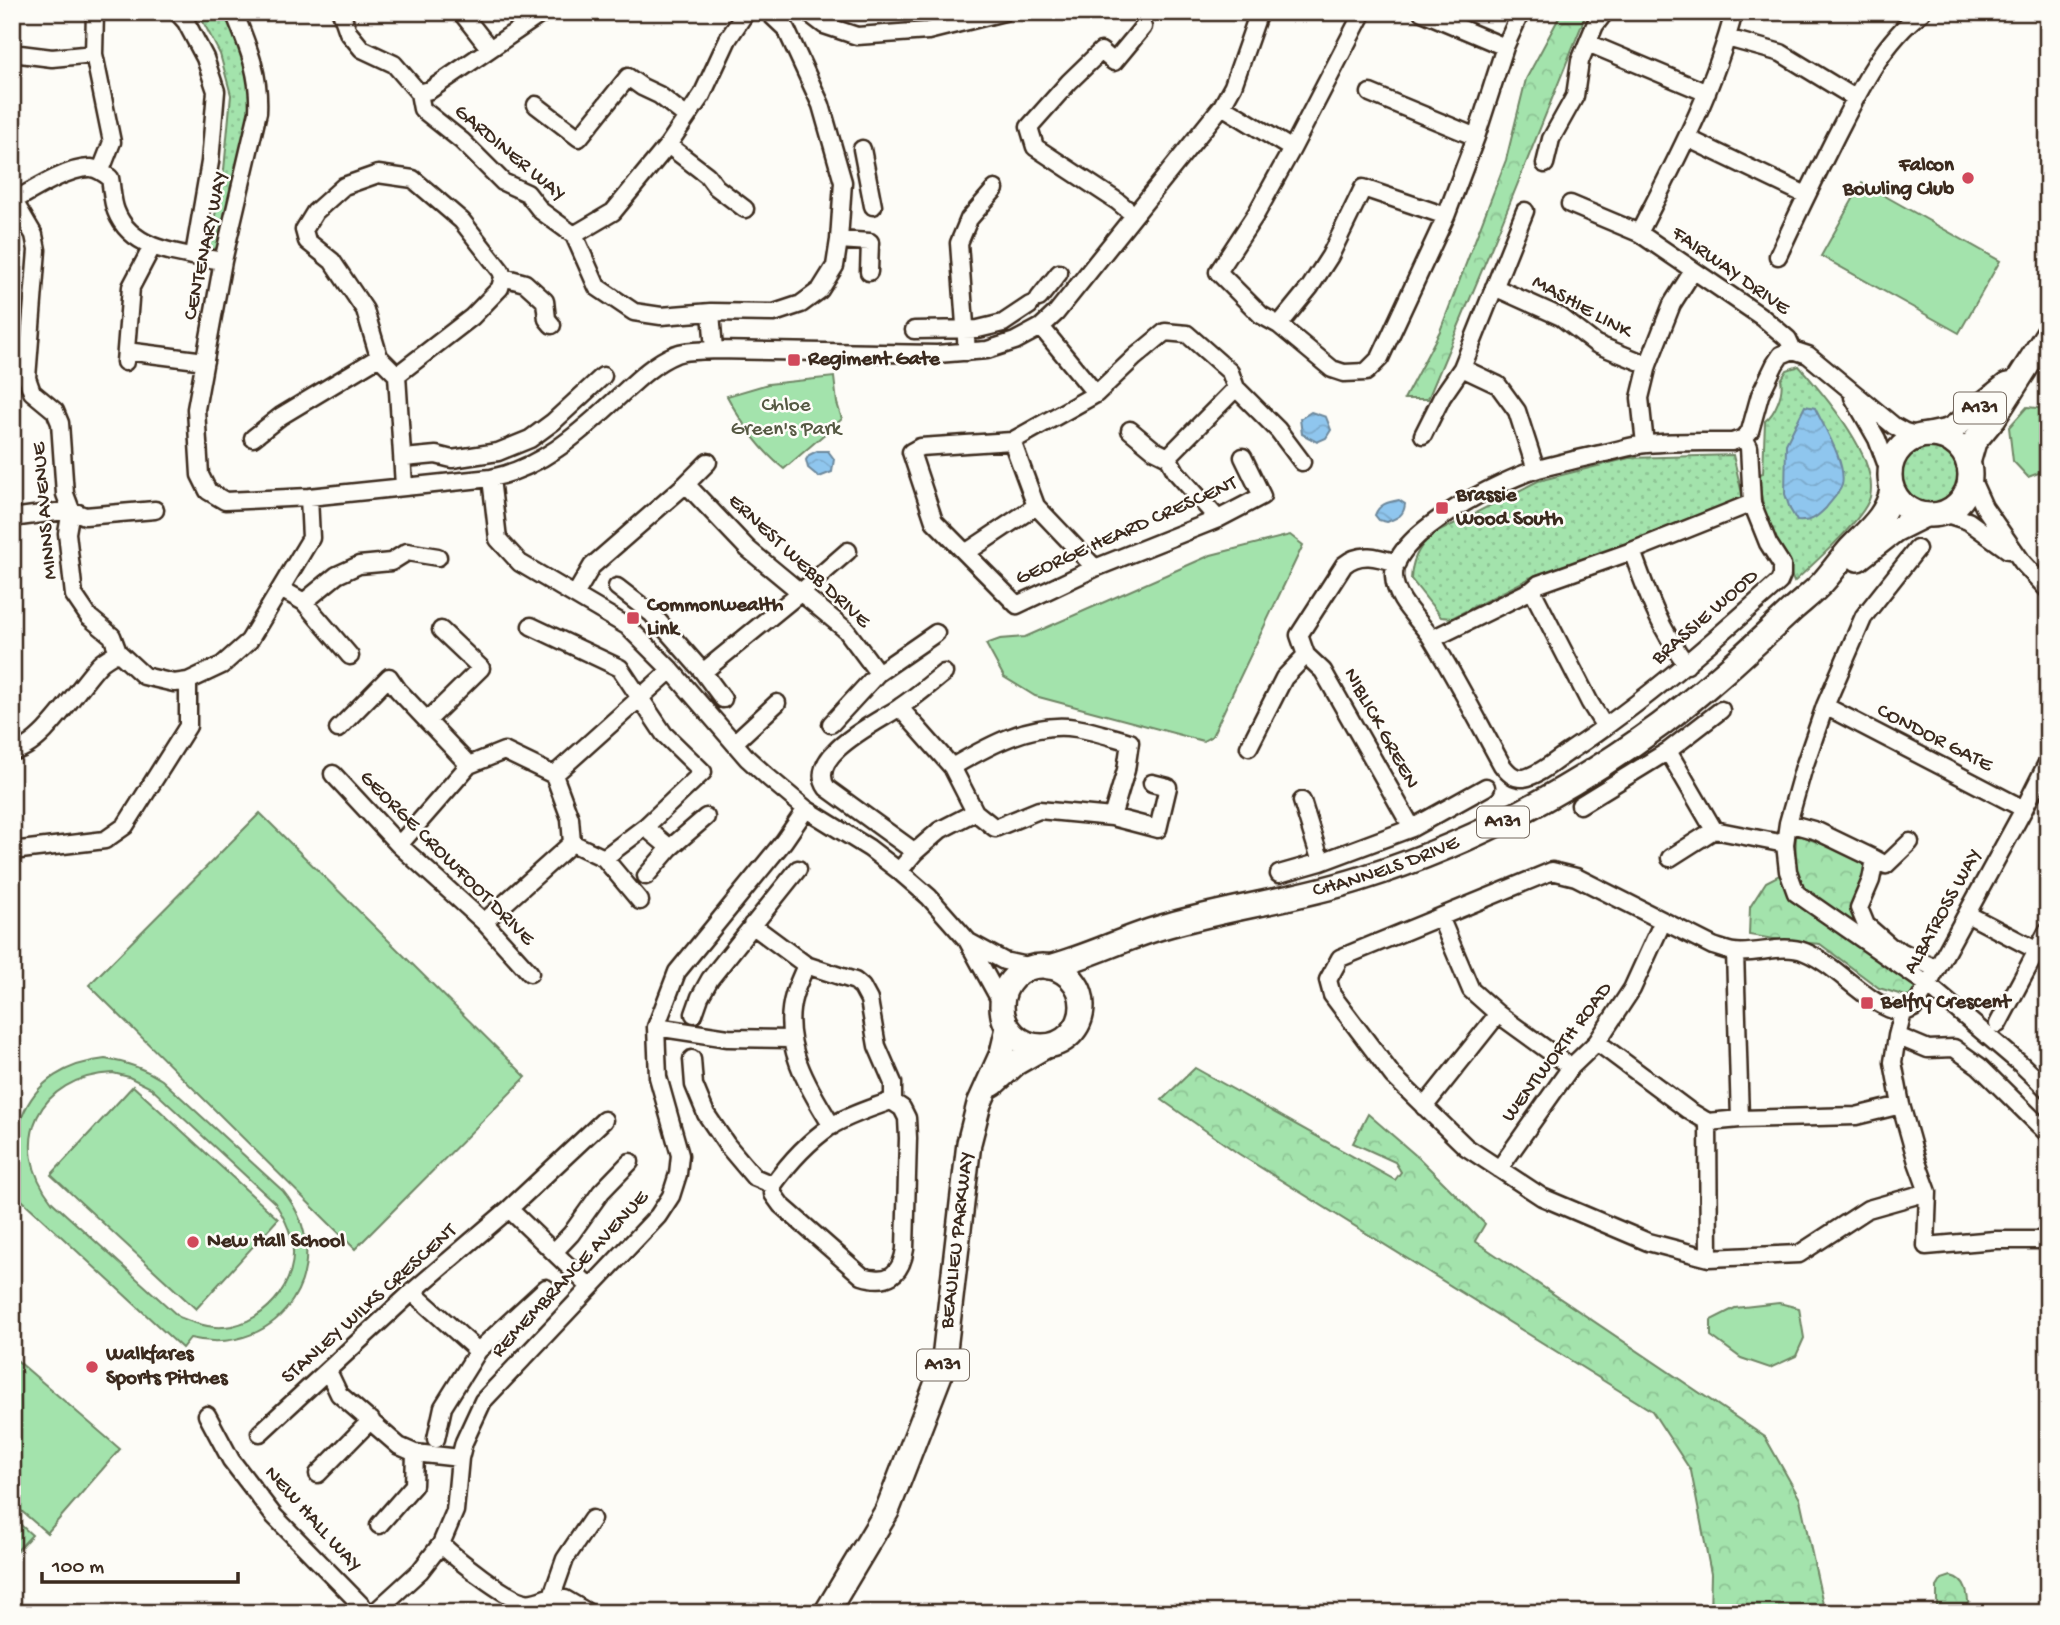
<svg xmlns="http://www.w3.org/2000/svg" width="2060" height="1625" viewBox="0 0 2060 1625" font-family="'Gochi Hand',sans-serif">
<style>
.grass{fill:url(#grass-dots);stroke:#6f8665;stroke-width:2}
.forest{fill:url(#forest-crowns);stroke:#6f8665;stroke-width:2}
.green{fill:#a3e3ac;stroke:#6f8665;stroke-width:2;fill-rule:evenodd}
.water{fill:url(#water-waves);stroke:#6d889b;stroke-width:2}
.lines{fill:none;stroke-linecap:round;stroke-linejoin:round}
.minor-casing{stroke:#3b2a1e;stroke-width:21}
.highway-casing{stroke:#3b2a1e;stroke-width:28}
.minor{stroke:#fdfcf7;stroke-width:16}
.highway{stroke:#fdfcf7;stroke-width:23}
.poi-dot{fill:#d1495b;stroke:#fdfcf7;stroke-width:2.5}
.labels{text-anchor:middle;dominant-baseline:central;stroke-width:5;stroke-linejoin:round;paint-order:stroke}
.shield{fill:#fdfcf7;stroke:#75695f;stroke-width:2}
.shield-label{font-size:19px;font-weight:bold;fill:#3b2a1e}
.street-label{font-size:21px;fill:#3b2a1e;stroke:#fdfcf7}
.poi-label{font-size:21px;font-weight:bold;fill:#3b2a1e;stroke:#fdfcf7;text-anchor:start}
.park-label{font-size:21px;fill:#555842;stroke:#fdfcf7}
</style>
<defs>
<pattern id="grass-dots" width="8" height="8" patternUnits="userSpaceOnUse" patternTransform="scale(1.75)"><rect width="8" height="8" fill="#a3e3ac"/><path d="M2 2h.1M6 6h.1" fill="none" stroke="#8dc394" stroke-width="1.8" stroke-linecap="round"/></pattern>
<pattern id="forest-crowns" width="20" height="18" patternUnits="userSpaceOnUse" patternTransform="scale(1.75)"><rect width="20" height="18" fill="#a3e3ac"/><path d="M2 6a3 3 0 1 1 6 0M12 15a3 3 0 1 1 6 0" fill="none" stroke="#8dc394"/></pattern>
<pattern id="water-waves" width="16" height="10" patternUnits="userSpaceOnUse" patternTransform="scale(1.75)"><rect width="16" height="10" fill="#8fc6ee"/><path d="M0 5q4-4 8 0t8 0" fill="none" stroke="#7caacc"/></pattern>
</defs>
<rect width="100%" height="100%" fill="#fdfcf7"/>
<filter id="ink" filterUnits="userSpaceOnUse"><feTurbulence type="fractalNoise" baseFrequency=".0143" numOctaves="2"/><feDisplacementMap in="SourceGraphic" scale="14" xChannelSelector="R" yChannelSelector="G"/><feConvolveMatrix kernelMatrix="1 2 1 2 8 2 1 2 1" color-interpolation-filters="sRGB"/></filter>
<g filter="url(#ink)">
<path class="grass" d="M198 12H226L244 55 251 84 250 109 220 247 208 251 224 170 231 95 220 54Z
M1799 366C1824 395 1879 457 1870 497 1865 518 1811 566 1794 582L1765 514 1757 475 1763 473 1765 421C1775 414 1784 392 1781 380L1787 370Z
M1899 476a31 31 0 1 1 62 0a31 31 0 1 1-62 0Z
M1733 455 1743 498 1626 544 1536 575 1452 618 1441 617 1411 579C1412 561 1417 550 1430 536L1538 481 1629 458Z"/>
<path class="forest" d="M1562 12H1587L1503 220 1428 399H1404L1440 331 1506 160 1526 79Z
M1796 834 1841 851 1869 867 1853 907 1857 930 1925 986 1916 999 1879 988 1820 944 1786 941 1749 935 1750 907 1766 882 1795 867Z
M1195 1068 1395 1180 1401 1172 1395 1162 1353 1143 1368 1114 1420 1159 1485 1224 1475 1241 1765 1437 1800 1499 1825 1613H1710L1711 1574 1691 1471 1652 1411 1239 1154 1162 1100Z
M1951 1576C1968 1580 1968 1597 1969 1613H1937V1587L1942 1579Z"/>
<path class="green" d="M1862 183 2000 261 1959 333 1821 256Z
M834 377 837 403 842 419 784 469C759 449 742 424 727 396L768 384Z
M2027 407 2048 409V463L2039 473 2028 477 2013 461 2009 427Z
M1290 535 1303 545 1212 736 1203 741 1035 696 1004 677 986 644 1000 639 1025 637 1211 555Z
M260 813 526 1077 355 1249 89 985Z
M105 1059C127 1062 144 1068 162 1080L283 1191C342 1263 281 1360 190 1338L182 1348 12 1191V1148C19 1141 18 1127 22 1117 36 1080 68 1063 105 1059ZM113 1073 129 1077 151 1088 275 1203C282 1214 288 1224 291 1237 303 1282 261 1330 215 1327 202 1326 191 1322 179 1317L52 1202C6 1143 39 1076 113 1073Z
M133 1086 278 1219 196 1309 51 1175Z
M1779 1303 1799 1308 1804 1338 1796 1356 1770 1368 1741 1358 1711 1336V1320L1735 1308Z
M12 1356 120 1449 47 1533 12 1503Z
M12 1517 32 1535 12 1556Z"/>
<path class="water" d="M1805 406 1815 408C1824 427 1847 464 1842 485 1839 494 1831 501 1826 508 1816 518 1811 522 1797 521L1790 509 1785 494 1786 444Z
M1311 412 1326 417 1331 430 1326 438 1317 442 1302 434 1300 419Z
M817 451H828L834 459 832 472 819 477 808 468 806 460 809 455Z
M1399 500 1405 504C1404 516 1397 518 1387 522L1379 520 1375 515C1379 504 1388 502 1399 500Z"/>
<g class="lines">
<defs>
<path id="minor" d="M95 12 94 54 112 142 101 170
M177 12 186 22 205 58 216 91 210 162 194 255
M234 12C248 47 260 73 258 112L223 261 196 409 200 475 208 491 225 501 309 497 491 478C540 468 576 436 612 403 632 385 651 364 676 354 687 350 702 351 714 350L937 354 987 350 1015 341 1041 327 1056 313 1222 106 1233 86 1259 12
M341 12 348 32 362 49 394 64 419 93 422 109 462 141 503 182 527 193 541 211 574 235 597 287 634 312 661 316 711 312 774 313 801 304 820 290 835 266 839 240 843 182 821 105 786 29 768 12
M461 12 490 49
M807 12 824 25 857 36 928 31 1004 12
M1422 12 1505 47
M1727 38 1781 53 1855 98
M1588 43 1707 93
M12 53 52 58 94 54
M419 93 430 90 544 12
M1370 93 1476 137
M536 105 579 138 628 77 642 87 659 95 687 117
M1222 106 1292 149 1363 12
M1687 138 1806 195
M668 145 707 175 716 187 745 209
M862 149 873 206
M1292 149 1256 214 1218 272 1261 315 1279 325 1332 369 1344 373 1366 372 1380 358 1446 216 1476 137 1505 47 1521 12
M1545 164 1551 139 1575 96 1580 61 1595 25 1605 12
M14 201 34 235 37 250 27 378 32 392 55 411 60 423 65 494 71 510 67 533 74 595 89 617 112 636 118 652 144 676 174 683 188 681 222 665 249 641 311 538 309 497
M12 202C31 191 68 167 91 168 99 169 104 173 110 178 112 189 112 201 116 211 132 253 186 254 223 261
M1570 204 1639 233 1762 317 1788 339 1793 350
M1134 215 1117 201 1035 147 1029 127 1069 82 1101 51 1114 62 1143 27
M1639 233C1675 162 1714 90 1734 12
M574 235 613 212 668 145 702 95 728 39 746 12
M839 240 870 242 869 272
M1778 256C1796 217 1815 178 1834 140 1857 95 1881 43 1922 12
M503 277 525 283 545 301 547 319 552 325
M1494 287 1561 317 1596 344 1648 365
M1039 298 1059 273
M711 312 714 350
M1279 325 1310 287 1330 256 1363 188 1446 216
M1041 327 1096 394
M914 330 978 329 1003 323 1030 305
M126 351 205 361
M967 352 959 243 969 219 995 189
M125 362 131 287 152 247
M1462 368 1498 385 1517 411 1536 470
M397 375 472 317 500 288 503 277 501 271 462 221 413 179 378 174 344 186 315 212 304 230 307 241 332 261 365 310 379 357 397 375 404 486
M1853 397 1877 439 1890 474
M1130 430 1154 450 1168 457
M1423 435 1442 397 1462 368 1525 211
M253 438 281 416 379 357
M1744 438 1749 447 1752 503 1768 543 1782 565V575L1779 582C1712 642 1646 701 1570 751 1557 759 1540 775 1524 778 1514 779 1508 773 1502 765 1479 723 1457 680 1432 639 1420 620 1395 601 1394 576 1392 533 1502 480 1538 469 1560 463 1583 458 1605 453 1619 450 1633 445 1647 444 1675 441 1704 442 1732 442L1744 438 1750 431 1760 395 1775 364 1781 355 1793 350 1808 355 1894 426 1905 432 1920 436
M1012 441 1036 506 1095 568
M1645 444 1640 398 1648 365 1672 304 1693 271
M1243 457 1262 496 1218 519 1095 568 1017 605 934 521 911 452 920 447 1012 441 1096 394 1135 357 1165 332 1187 334 1230 372 1236 388 1278 430 1302 462
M404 458 436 455 452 459 498 452 530 439 553 422 603 376
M1970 476 1984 507 2023 563 2048 590
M491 478 498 539 520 563 627 626 671 670 747 758 769 778 806 809 869 848 899 871 929 897 967 940 1002 1004
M686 484 748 549 846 630 878 673
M1943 513 1968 521 2008 550
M12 518 71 510 85 516 155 510
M1218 519 1176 472 1168 457 1236 388
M1917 549 1864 616 1825 706 1803 770 1788 823 1785 844 1788 871 1796 893 1928 985 2023 1066 2048 1090
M1632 551C1648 595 1658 626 1687 665
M967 552 1036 506
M617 587 652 614 703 672 723 699
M281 589 304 602 337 575 359 565 391 562 407 552 438 557
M1532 590 1539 584 1632 551 1752 503
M575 595 592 566 686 484 708 462
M304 602 350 656
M531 626 620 668 664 734 703 772 645 827 604 858
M1432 639 1532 590 1590 703 1605 727
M1306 655 1323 671 1412 828
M703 672 801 592 848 551
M1825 706 2024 809
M428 720 481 668 441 630
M831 724 878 673 936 633
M338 729 389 677 398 690 469 765
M734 743 777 703
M1249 747 1284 678 1306 655 1299 635 1344 565C1360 551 1378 557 1397 563
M12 751C41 750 79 685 100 664 105 659 112 656 118 652
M1668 751 1714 830 1785 844
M952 767C988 746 1032 721 1076 728 1094 731 1112 737 1130 742L1126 770 1112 817
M333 774 399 845 484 922 530 973
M554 775 671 670
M1302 801 1321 862
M1580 805 1668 751 1721 710
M975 812 995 828 1039 810 1112 817 1158 829 1168 787 1152 783
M1788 823 1817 831 1875 859 1871 880 1859 908 1866 925 1890 946 1937 969
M645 827 670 848
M572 843 604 858 640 901
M399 845 469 765 504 751 554 775 570 818 572 843 484 922
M12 851 105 840 125 826 188 726V681
M915 852 827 788C804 756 880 721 900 707 915 697 929 685 944 673
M1670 858 1714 830
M1875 859 1886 865 1910 842
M899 871 915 852 940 830 975 812 952 767 900 708
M1279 874 1321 862 1412 828 1486 787
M646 876 670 848 706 817
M1967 914 2036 950
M1440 917 1471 990 1498 1014 1571 1067
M752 925 806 965 855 981 862 987 869 1000 877 1046 893 1083V1102
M969 942 1004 961 1032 967
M1735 952 1740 1119
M806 965C802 975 797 985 794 995 780 1042 808 1088 832 1126
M1903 1013C1865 1005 1841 967 1805 952 1783 943 1757 955 1734 952 1727 951 1720 948 1713 946L1576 877 1552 871 1340 958 1328 980 1332 995 1393 1076 1466 1147 1542 1197 1648 1242 1709 1258 1799 1254 1868 1209 1928 1192
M1903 1013 1897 1036 1893 1062 1901 1105 1917 1162 1928 1192 1926 1246 1995 1240H2048
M1903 1013 1914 1008 1928 985 2024 809 2048 761
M694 1014 700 997 710 979 798 869
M1998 1024 2048 930
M656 1027 728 1038 791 1039
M1897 1036 1928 1049 1954 1048 1979 1066 2048 1134
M1597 1042 1688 1110 1708 1122 1740 1119 1856 1116 1901 1105
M692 1059 694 1085 706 1114 727 1145 754 1177 773 1185
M888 1102H893L902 1108 907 1118 908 1138 905 1249C901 1275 888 1284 862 1276L781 1205 773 1194V1185C788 1164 809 1141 831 1126 849 1115 869 1109 888 1102Z
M1424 1107 1498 1014
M1708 1122 1709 1258
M1499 1169 1571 1067 1597 1042 1632 989 1663 921
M509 1209 590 1287
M554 1252 571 1234 601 1192 630 1162
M412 1292 478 1351
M328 1371 339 1394 399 1446 415 1453 460 1458
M207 1415 231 1460 274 1516 369 1613
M260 1433 412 1292 509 1209 604 1120
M436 1439 443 1407 478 1351 546 1288
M318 1474 371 1420
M379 1525 414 1485 415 1453
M441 1544C455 1558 507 1599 525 1602 533 1604 544 1598 552 1596L565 1559 592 1519
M552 1596 565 1599 589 1613
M374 1613 420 1571 441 1544 455 1511 460 1458 464 1442 483 1401 658 1216 671 1196 678 1174 680 1155 658 1077 656 1027 677 972 784 841 806 809"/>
<g id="highway">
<circle cx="1930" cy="475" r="40"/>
<path d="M1929 435 1948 431 1956 426 2007 385"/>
<path d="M1968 463 1974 442 1994 418 2048 333"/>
<path d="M1858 559 1895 530 1925 515"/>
<circle cx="1042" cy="1006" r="40"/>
<path id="s1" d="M1049 967C1091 956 1128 936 1169 925 1232 907 1297 899 1360 879 1468 845 1569 792 1660 725 1707 690 1749 650 1792 610 1802 601 1814 592 1823 582 1833 571 1841 559 1850 549 1868 530 1887 516 1892 490"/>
<path d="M993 1084 1016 1063 1044 1047"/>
<path id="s2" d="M826 1613 887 1511 943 1367 969 1143 979 1104 1002 1053 1008 1028"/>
</g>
</defs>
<use href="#minor" class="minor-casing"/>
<use href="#highway" class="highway-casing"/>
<use href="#minor" class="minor"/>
<use href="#highway" class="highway"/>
</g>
</g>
<g class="poi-dot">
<circle cx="1968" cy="178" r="7"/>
<rect x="787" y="353" width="14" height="14" rx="3.5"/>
<rect x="1435" y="501" width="14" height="14" rx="3.5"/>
<rect x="626" y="611" width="14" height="14" rx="3.5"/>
<rect x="1860" y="996" width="14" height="14" rx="3.5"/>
<circle cx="193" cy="1242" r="7"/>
<circle cx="92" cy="1367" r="7"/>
</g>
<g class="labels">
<g class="shield">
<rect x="1954" y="392.5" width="52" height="31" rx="5"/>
<rect x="1477" y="806.5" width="52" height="31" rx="5"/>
<rect x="917" y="1349.5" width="52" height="31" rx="5"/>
</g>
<g class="shield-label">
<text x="1980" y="408">A131</text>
<text x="1503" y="822">A131</text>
<text x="943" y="1365">A131</text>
</g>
<g class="street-label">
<text transform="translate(509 154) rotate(40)">GARDINER WAY</text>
<text transform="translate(207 246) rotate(-78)">CENTENARY WAY</text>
<text transform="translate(1730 272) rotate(35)">FAIRWAY DRIVE</text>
<text transform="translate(1581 308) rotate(29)">MASHIE LINK</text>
<text transform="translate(46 511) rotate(-95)">MINNS AVENUE</text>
<text transform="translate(1127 532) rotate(-24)">GEORGE HEARD CRESCENT</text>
<text transform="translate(798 562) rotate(43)">ERNEST WEBB DRIVE</text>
<text transform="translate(1706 618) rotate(-41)">BRASSIE WOOD</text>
<text transform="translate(1380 729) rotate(61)">NIBLICK GREEN</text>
<text transform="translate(1934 739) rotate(27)">CONDOR GATE</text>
<text transform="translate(446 859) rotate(45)">GEORGE CROWFOOT DRIVE</text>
<text stroke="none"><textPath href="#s1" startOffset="352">CHANNELS DRIVE</textPath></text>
<text transform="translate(1944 912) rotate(-61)">ALBATROSS WAY</text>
<text transform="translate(1558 1053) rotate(-53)">WENTWORTH ROAD</text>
<text stroke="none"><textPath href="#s2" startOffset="401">BEAULIEU PARKWAY</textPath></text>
<text transform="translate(571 1275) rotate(-47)">REMEMBRANCE AVENUE</text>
<text transform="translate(370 1305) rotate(-42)">STANLEY WILKS CRESCENT</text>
<text transform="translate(312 1520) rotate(48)">NEW HALL WAY</text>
</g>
<g class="poi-label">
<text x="1954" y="166" text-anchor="end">Falcon<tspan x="1954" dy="24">Bowling Club</tspan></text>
<text x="808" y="360">Regiment Gate</text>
<text x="1456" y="496">Brassie<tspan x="1456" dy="24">Wood South</tspan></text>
<text x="647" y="606">Commonwealth<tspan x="647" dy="24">Link</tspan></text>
<text x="1881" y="1003">Belfry Crescent</text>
<text x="207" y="1242">New Hall School</text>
<text x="106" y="1355">Walkfares<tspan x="106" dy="24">Sports Pitches</tspan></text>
</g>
<g class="park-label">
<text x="786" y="406">Chloe<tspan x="786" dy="24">Green's Park</tspan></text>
</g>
</g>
<rect width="2060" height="1625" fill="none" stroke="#fdfcf7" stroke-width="42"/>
<rect x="21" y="21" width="2018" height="1583" fill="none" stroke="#3b2a1e" stroke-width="2.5" filter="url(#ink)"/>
<path d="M42 1572v10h196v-10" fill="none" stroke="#3b2a1e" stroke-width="3.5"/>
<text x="52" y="1572" font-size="21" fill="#3b2a1e" stroke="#fdfcf7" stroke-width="5" paint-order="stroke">100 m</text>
</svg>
